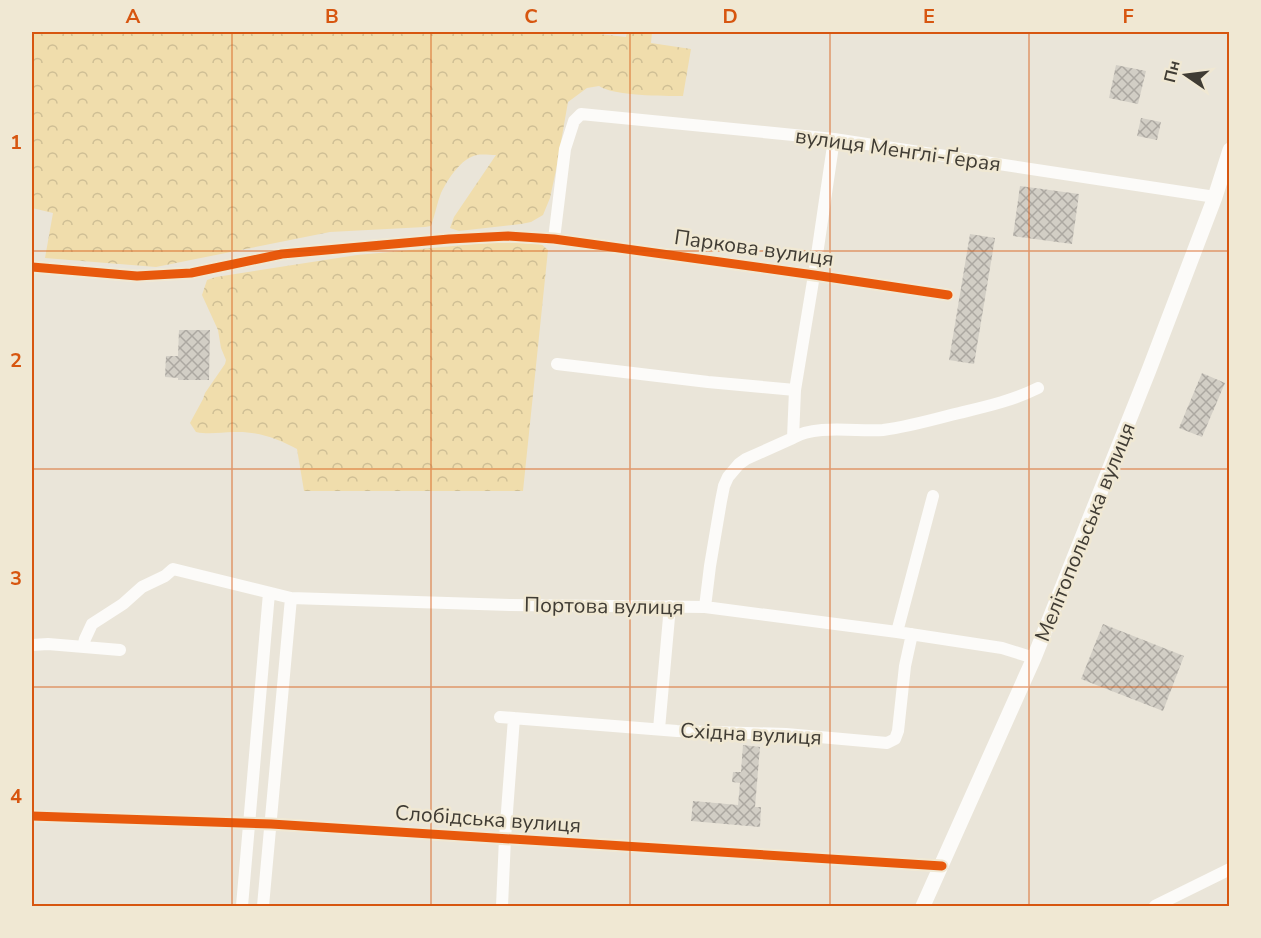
<svg xmlns="http://www.w3.org/2000/svg" width="1261" height="938" viewBox="0 0 1261 938" font-family="'Nunito Sans',sans-serif">
<style>
.forest{fill:url(#forest-crowns)}
.building{fill:url(#building-cross-hatch)}
.lines{fill:none;stroke-linecap:round;stroke-linejoin:round}
.minor{stroke:#fcfbf9;stroke-width:12}
.major{stroke:#fcfbf9;stroke-width:15}
.cycleway-casing{stroke:#f0e8d3;stroke-width:13}
.cycleway{stroke:#e8590c;stroke-width:9}
.grid{fill:none;stroke:#d75610;stroke-width:1.5;stroke-opacity:0.55}
.labels{text-anchor:middle;dominant-baseline:central;stroke-width:5;stroke-linejoin:round;paint-order:stroke}
.street-label{font-size:21px;fill:#403c34;stroke:#f0e8d3}
.neatline{fill:none;stroke:#d75610;stroke-width:2}
.grid-label{font-size:20px;text-anchor:middle;font-weight:bold;fill:#d75610}
</style>
<defs>
<pattern id="forest-crowns" width="20" height="18" patternUnits="userSpaceOnUse" patternTransform="scale(1.5)"><rect width="20" height="18" fill="#f0ddac"/><path d="M2 6a3 3 0 1 1 6 0M12 15a3 3 0 1 1 6 0" fill="none" stroke="#cfbf95"/></pattern>
<pattern id="building-cross-hatch" width="8" height="8" patternUnits="userSpaceOnUse" patternTransform="scale(1.5)"><rect width="8" height="8" fill="#d2cec5"/><path d="M0 0l8 8M0 8l8-8" fill="none" stroke="#aca8a1"/></pattern>
</defs>
<rect width="100%" height="100%" fill="#eae5d9"/>
<path class="forest" d="M32 32H580L626 37 627 32H652L651 43 691 49 683 96C663 96 614 96 599 86L587 88 568 102 556 170 550 198 543 215 531 222 521 224 459 231 450 228 454 217 496 155C490 155 482 154 477 155 461 158 448 179 441 193 437 203 435 215 431 226L425 227 330 232 156 267 45 258 53 213 32 208Z
M539 242 548 250 523 491H304L297 449C277 438 257 431 234 432 221 432 210 435 196 432L190 423 203 399 205 393 225 364 226 360 221 348 218 330 202 295 207 280 216 277 357 255 486 243Z"/>
<path class="building" d="M1116 65 1146 71 1138 104 1109 98Z
M1141 118 1161 122 1157 140 1137 136Z
M1020 186 1079 194 1072 244 1013 236Z
M970 234 995 238 974 364 949 360Z
M179 330H210L209 380H178V378L165 377 166 356H178Z
M1202 373 1225 383 1202 437 1179 428Z
M1103 624 1184 656 1163 711 1081 679Z
M743 745 760 747 755 807H761L760 827 691 821 693 801 738 805 740 783 732 782 733 772H741Z"/>
<g class="lines">
<path class="minor" d="M554 239 565 149 574 121 581 114 834 139 1215 197
M32 267 137 276 191 273 282 254 449 239 508 236 554 239 814 275 948 295
M557 364 708 382 795 390
M793 438C815 424 858 432 883 430 907 427 932 420 955 414 984 407 1012 401 1038 388
M705 607 710 566 721 501 724 486 728 477 739 464 746 459 793 438 795 390 814 275 834 139
M897 632 933 496
M32 645 48 644 120 650
M83 647 85 639 92 624 123 604 142 587 165 576 173 569 291 598 510 605 705 607 897 632 1002 648 1034 658
M500 717 677 731 786 734 887 743 895 739 898 731 905 666 912 634
M659 729 670 606
M32 816 271 824 942 866
M242 906 269 593
M263 906 291 598
M502 906 505 838 514 718
M1155 906 1230 869"/>
<path class="major" d="M923 906 1034 658 1149 370 1215 197 1230 150"/>
<defs>
<path id="cycleway" d="M32 267 137 276 191 273 282 254 449 239 508 236 554 239 814 275 948 295
M32 816 271 824 942 866"/>
</defs>
<use href="#cycleway" class="cycleway-casing"/>
<use href="#cycleway" class="cycleway"/>
</g>
<path class="grid" d="M232 32V906M431 32V906M630 32V906M830 32V906M1029 32V906M32 251H1230M32 469H1230M32 687H1230"/>
<g class="labels">
<g class="street-label">
<text transform="translate(898 150) rotate(8)">вулиця Менґлі-Ґерая</text>
<text transform="translate(754 248) rotate(8)">Паркова вулиця</text>
<text transform="translate(1085 532) rotate(-68)">Мелітопольська вулиця</text>
<text transform="translate(604 606) rotate(1)">Портова вулиця</text>
<text transform="translate(751 734) rotate(3)">Східна вулиця</text>
<text transform="translate(488 819) rotate(4)">Слобідська вулиця</text>
</g>
</g>
<rect width="1261" height="938" fill="none" stroke="#f0e8d3" stroke-width="66"/>
<g transform="translate(1186 75) rotate(284)" stroke="#f0e8d3" stroke-width="4.5" paint-order="stroke">
<path d="M0-4.5L10 22L0 15L-10 22Z" fill="#403c34"/>
<text y="-9" font-size="16" font-weight="bold" text-anchor="middle" fill="#403c34">Пн</text>
</g>
<rect x="33" y="33" width="1195" height="872" class="neatline"/>
<g class="grid-label">
<text x="133" y="23">A</text>
<text x="332" y="23">B</text>
<text x="531" y="23">C</text>
<text x="730" y="23">D</text>
<text x="929" y="23">E</text>
<text x="1128" y="23">F</text>
<text x="16" y="149">1</text>
<text x="16" y="367">2</text>
<text x="16" y="585">3</text>
<text x="16" y="803">4</text>
</g>
</svg>
